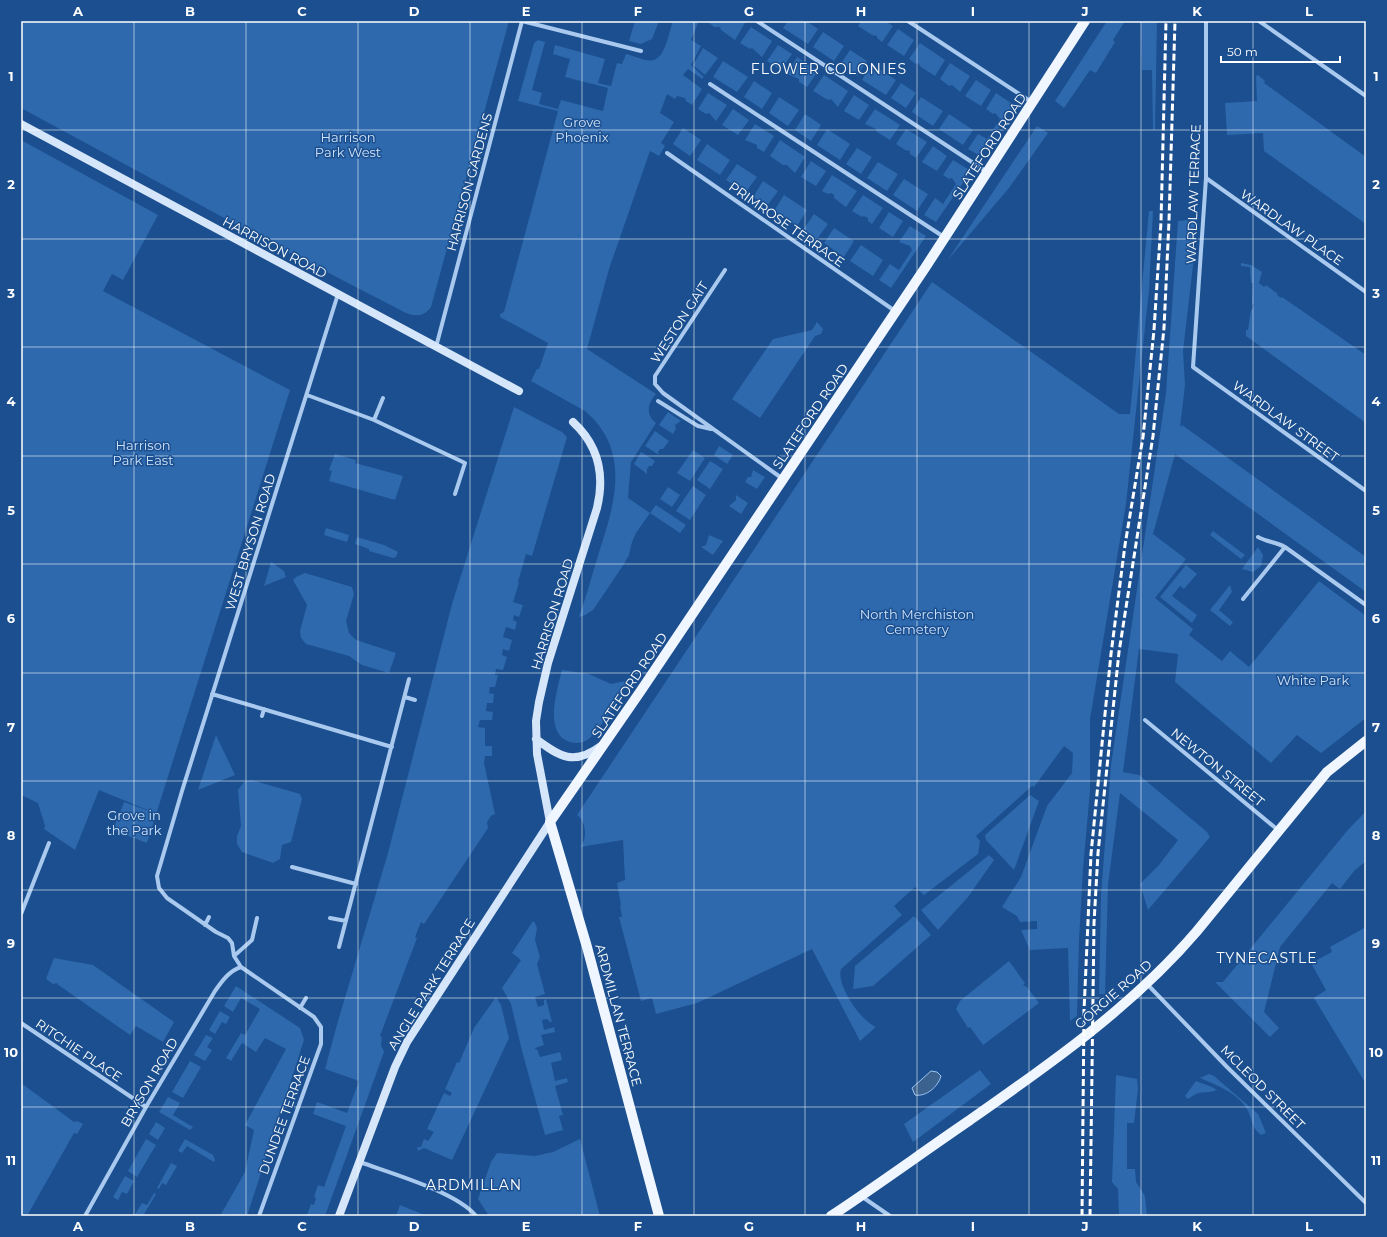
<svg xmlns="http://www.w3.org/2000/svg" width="1387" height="1237" viewBox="0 0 1387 1237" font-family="Montserrat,sans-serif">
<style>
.green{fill:#2e69ad}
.water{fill:#3c6290;stroke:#9cc4f0}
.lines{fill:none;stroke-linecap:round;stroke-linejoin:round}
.street{stroke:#a9c9ee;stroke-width:4}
.secondary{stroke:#d6e6fa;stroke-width:8}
.primary{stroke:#f0f6ff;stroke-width:10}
.rail{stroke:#fff;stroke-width:3;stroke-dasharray:7 3;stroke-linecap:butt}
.grid{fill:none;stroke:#fff;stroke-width:1;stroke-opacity:0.55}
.labels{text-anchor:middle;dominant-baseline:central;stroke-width:3;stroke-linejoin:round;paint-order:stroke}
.park-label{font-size:13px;fill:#cfe3fa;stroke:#1b4f8f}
.street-label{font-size:13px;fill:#fff;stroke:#1b4f8f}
.neighbourhood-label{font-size:14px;letter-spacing:1px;fill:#fff;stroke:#1b4f8f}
.neatline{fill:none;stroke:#fff;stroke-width:1.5}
.grid-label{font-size:13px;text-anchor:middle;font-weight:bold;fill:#fff}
</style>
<rect width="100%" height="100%" fill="#1b4f8f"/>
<path class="green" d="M21 21H509L431 307C424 317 415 317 404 312L265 240 21 108Z
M635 21H659L652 39 641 44 629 41Z
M673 21H699L691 40 701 46 691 65 704 77 702 79 688 69 683 75 702 89 692 105 686 101 685 98 677 96 675 99 667 94 660 113 674 122 661 143 665 146 659 156 650 151 609 269 587 349 656 394C648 403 645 414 656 423L631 462 628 498 650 513 656 505 686 525 680 533 650 513 636 533 632 542 629 555 624 564 593 610 585 615 579 617C587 594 593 572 600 549 616 501 630 449 585 411L531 381 537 369H539L548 343 500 317V314L504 312 558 111 518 101 534 43 538 40 545 42 532 90 542 93 539 104 558 109 561 100 603 111 608 88 565 77 570 59 553 54 555 45 605 59 598 83 611 86 617 63 622 64 626 54C634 56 646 62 654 60 666 56 669 31 673 21Z
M707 21H742L745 23 735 40 721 30 720 27H714Z
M788 21H806L818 29 808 44 783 28Z
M861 21H885L893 26 882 42 877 38V36L872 35 858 26Z
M1107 21H1125L1113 40 1115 42 1096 73 1090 70 1064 108 1055 101Z
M1141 21H1157L1155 130H1153L1152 70H1142Z
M751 27 772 41 762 57 752 48 750 49 740 43Z
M898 29 914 40 904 56 887 45Z
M823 32 844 46 834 61 813 47Z
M920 43 945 60 935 76 921 67 918 63 916 64 909 59Z
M778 45 792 54 781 70 767 61Z
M703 48 718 58 705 75 693 65Z
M850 50 867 61 857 76 840 65Z
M797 57 818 71 807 87 799 82V79L787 74Z
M723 61 748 77 737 92 713 77Z
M950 63 970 76 960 92 952 85 949 86 940 79Z
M872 64 896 80 886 95 862 80Z
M824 75 848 91 838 107 831 99 828 100 813 91Z
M1258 75 1265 81 1264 83 1366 157V224L1264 151 1263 133 1227 135 1225 103 1257 101 1256 76Z
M976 80 991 90 981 106 965 96Z
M754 81 772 93 762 109 744 97Z
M901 83 916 93 906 108 891 98Z
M708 93 727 105 716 121 709 113 706 114 698 109Z
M996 93 1014 105 980 156 968 149 978 134 987 139 1000 119 995 113 993 114 986 109Z
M854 95 869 105 859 120 844 111Z
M779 97 799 110 788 126 769 113Z
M921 97 943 111 933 126 912 112Z
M733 109 749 120 738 135 722 125Z
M875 109 900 125 890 140 877 132 876 129 865 124Z
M805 114 821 125 811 141 795 130Z
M949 114 973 130 963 145 939 129Z
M755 124 774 136 764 152 757 148V145L745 140Z
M1037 126 1048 133 1009 188 947 261Z
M683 128 701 140 690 156 673 144Z
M827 129 850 144 840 160 817 145Z
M906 129 927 142 916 158 910 154V151L905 150 896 144Z
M21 140 158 215 123 280 112 274 103 291 290 390 147 843 113 830 124 802 155 813 99 790 75 850 44 829 45 826 38 803 21 795Z
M780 140 805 157 795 173 787 165H783L770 156Z
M707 144 730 160 720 175 697 160Z
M933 146 947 156 937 171 922 162Z
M857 148 872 157 861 174 846 164Z
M953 160 971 171 936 222 924 215 935 198 943 204 956 184 952 178 949 179 943 175Z
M811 161 826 171 816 186 801 177Z
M878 162 898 174 887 191 867 178Z
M737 164 757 177 746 192 726 180Z
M832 175 857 191 846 207 834 198V195L831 193 828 194 822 191Z
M904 179 928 194 917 211 893 195Z
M763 181 778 191 767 206 753 197Z
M784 195 807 210 797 226 774 211Z
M863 195 883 208 872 224 868 221V218L864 216 862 217 852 211Z
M1149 211H1153L1149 290 1126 504 1090 719V791L1083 869 1079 940 1077 1016 1070 1021 1068 948 1030 950 1021 930 1037 929V921L1020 922 1017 916 1002 907 1021 877 1047 806 1072 773 1073 753 1064 746 1034 787 1032 786 976 836 980 841 978 854 924 895 915 887 894 906 902 915 841 969C836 985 861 1021 876 1027L860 1041 812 949 697 1003 656 1014 652 998 641 1001 619 917H622L620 906 621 905 617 883 625 880 623 840 580 847C588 840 586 820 577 815L932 282 1119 414H1130Z
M889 212 903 221 893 237 879 228Z
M814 214 828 224 817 239 803 230Z
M1196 219 1194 257 1183 351 1185 385 1180 427 1182 425 1366 557V592L1175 454 1153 534 1186 559 1155 598 1193 629 1189 635 1222 661 1230 651 1249 667 1319 581 1366 616V718L1321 753 1297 735 1271 763 1175 682 1178 654 1139 649 1123 772 1139 775 1207 832 1210 837 1148 910 1140 884 1159 865 1178 840 1120 793 1108 885 1105 994H1099L1101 895 1111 765 1166 393 1178 221Z
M910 226 926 236 891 288 879 280 890 264 899 270 912 250 910 246 899 242Z
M834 228 854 241 844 257 824 243Z
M861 245 883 260 873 276 850 261Z
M1241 263 1251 265 1262 272 1259 283 1264 287 1266 285 1278 294 1277 295 1281 298 1282 297 1366 355V423L1246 336V330H1248L1251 310 1253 309 1254 304H1252L1253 283H1251L1250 267 1241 266Z
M817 322 823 329 821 334 815 336 760 418 732 399 773 339 812 330Z
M514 407 562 432 567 437 532 556 526 554 518 582 519 583 513 602 523 605 519 617 514 615 513 620 517 622 515 630 506 627 503 637 512 640 509 651 503 649 502 655 507 657 503 670 496 669 495 675H498L495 687H490L489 693 494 694 493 703H487L486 711 493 712 492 720H480L478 727 485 728V746H492V756H485L484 763 495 814 491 816 487 822 488 828 424 924 421 922 415 937 417 938 380 1036 382 1037 381 1045 384 1052 325 1216H309L307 1215 311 1204 314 1205 316 1198 314 1197 318 1185 324 1187 346 1126 313 1114 317 1102 347 1113 359 1081 325 1069 338 1021 388 853 452 604Z
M668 412 681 421 675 425 676 429 673 434 659 425Z
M655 431 669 441 663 449H660L658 452 659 455 645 446Z
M719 446 733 455 727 464 714 455Z
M693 450 705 458 690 481 677 473Z
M641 452 655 461 652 466H649L647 469V474L634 464Z
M335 454 356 460 355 463 403 476 395 500 329 481 332 471 329 470Z
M710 461 723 469 710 489 697 480Z
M753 470 765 477 757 489 745 482 748 477H751Z
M693 486 706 495 690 520 676 511Z
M668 487 680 495 672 507 660 499Z
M736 495 748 503 741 514 729 506 736 500Z
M326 528 349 535 347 542 324 535Z
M1213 531 1245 555 1241 559 1210 535Z
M709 535 723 541 713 555 701 547 706 545Z
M357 537 384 545 398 552 396 557 393 558 369 551V549L355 544Z
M1258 547 1263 555 1261 566 1253 572 1242 569Z
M271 562 284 571 286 577 264 586Z
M1186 565 1197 574 1184 589 1180 586 1172 596 1197 615 1192 623 1160 597Z
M305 573 352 587 354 594 346 621 349 633 356 640 396 653 389 673 362 665 349 656 306 644 301 638 300 631 307 605 293 580 296 577Z
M1230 585 1232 592 1219 610 1233 622 1230 626 1210 610Z
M562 670 589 674 611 684 630 680C620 694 602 728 590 738 584 743 577 744 570 742 543 734 557 690 562 670Z
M216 735 235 775 198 790Z
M251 780 300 794 302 799 291 842 282 845 280 859 273 863 242 852 237 844V836L241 826 238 790 244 782Z
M1030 795 1039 801 1014 870 986 840 985 835Z
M1366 811V861L1354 871 1340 889 1332 883 1280 947 1264 1012 1279 1028 1270 1037 1215 982H1223L1347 831Z
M989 855 994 860 968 897 938 930 921 910Z
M914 916 931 935 873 986 853 989 855 966Z
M533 921 535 923 537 928 535 940 540 957 537 964 545 994 535 997 538 1007 544 1005V1000L546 999 552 1022H550L547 1019 542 1020 544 1030 554 1027 555 1032 541 1035 544 1045 535 1048 536 1050 537 1049 540 1057 560 1052 562 1060 551 1063 555 1081 567 1078 568 1082 555 1086 563 1115 559 1116 563 1130 545 1135 522 1051 511 1004 502 988 521 960 512 953Z
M1366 927V1084L1314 998 1326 990 1311 963 1332 952 1330 947Z
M54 958 93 965 174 1022 163 1042 136 1026 130 1035 57 984 58 983 53 984 46 979Z
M1009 961 1025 983 1023 985 1027 987 1039 1003 983 1045 970 1027 968 1028 956 1009 960 1001Z
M236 986 300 1028 304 1040 247 1216H220L245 1172 254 1130 245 1125 286 1049 265 1038 256 1052 242 1043 231 1061 226 1058 241 1033 245 1035 260 1009 241 998 233 1012 224 1006Z
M496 997 501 1005 509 1038 452 1160 424 1148 418 1151 417 1147H421L424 1139 428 1141 434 1132 427 1129 444 1093 450 1096 452 1093 445 1089 457 1062 459 1063 474 1028Z
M220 1011 230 1017 226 1024 222 1022 215 1034 209 1030Z
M206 1035 213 1038 207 1047 212 1050 205 1061 194 1055Z
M190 1061 201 1067 183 1098 172 1092Z
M980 1070 991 1084 913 1142 904 1124Z
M1209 1074 1214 1076 1258 1114 1266 1133 1261 1135C1252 1129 1252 1119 1248 1111 1239 1093 1216 1085 1200 1078Z
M1116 1075 1137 1079 1138 1089 1134 1123H1127V1169H1135L1136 1182 1145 1196 1147 1216H1119L1118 1189 1112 1182Z
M1196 1081 1212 1087 1217 1090C1204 1095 1203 1088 1188 1099L1185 1096Z
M21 1083 74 1122 77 1121 83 1124 77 1134 74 1133 27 1216H21Z
M168 1097 180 1103 173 1115 193 1127 190 1130 159 1112Z
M156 1122 165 1128 158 1140 149 1134Z
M146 1139 156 1145 137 1177 128 1171Z
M185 1139 213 1155 215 1160 214 1162 187 1146 182 1153 178 1151Z
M580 1139 600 1216H489L478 1199 491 1162 497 1153 535 1156 553 1152Z
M171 1163 177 1166 166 1185 162 1183 159 1189 157 1188Z
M125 1176 134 1181 127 1194 122 1192 118 1200 113 1197Z
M154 1193 156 1194 143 1216H134L142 1203 147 1205Z
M400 1205 427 1216H396Z"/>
<path class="water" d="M931 1071 937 1072 941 1076C938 1087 926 1097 915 1095L912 1088Z"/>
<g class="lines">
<path class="street" d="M522 21 641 51
M757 21 987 172
M908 21 1033 103
M1206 21V178L1193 367 1366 491
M1259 21 1366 96
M710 84 944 237
M667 153 895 311
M1206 178 1366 292
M725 270 655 376V384L663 393 783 479
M436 347 522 21
M307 395 374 420 465 463 455 494
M658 401 698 426 711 429
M374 420 383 398
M1258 537C1267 542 1276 542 1285 547L1366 605
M1243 599 1285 547
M212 694 392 747
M405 697 415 700
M262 716 264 709
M1145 720 1278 830
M292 867 356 884
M21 914 49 843
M330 918 346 921
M205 925 209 917
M339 947 409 679
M234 956 252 940 257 918
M1147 984 1227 1067 1366 1203
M300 1008 306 998
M21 1023 146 1107
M360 1162C390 1173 457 1192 476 1216
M861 1196 890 1216
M85 1216 146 1107 215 991C222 981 229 971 241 967
M259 1216 321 1044V1027L314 1017 241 967 234 956 232 943 228 938 216 932 167 898 159 888 157 876 182 791 338 294"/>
<path class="secondary" d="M21 124 519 391
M536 739C560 757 574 766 601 746
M339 1216 395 1067 407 1042 550 822 537 754 536 721 539 702 548 663 597 508C605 475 598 445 573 422"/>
<path class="primary" d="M659 1216 587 947 550 822 640 692 925 268 1085 21
M831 1216C878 1185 923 1152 970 1120 1050 1064 1133 1006 1197 931L1327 772 1366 741"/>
<path class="rail" d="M1082 1216 1084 1011 1091 854 1111 654 1125 545 1143 437 1154 330 1161 222 1166 21
M1090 1216 1094 923 1098 853 1119 652 1153 436 1164 328 1169 221 1175 21"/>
</g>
<path class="grid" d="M134 21V1216M246 21V1216M358 21V1216M470 21V1216M582 21V1216M694 21V1216M805 21V1216M917 21V1216M1029 21V1216M1141 21V1216M1253 21V1216M21 130H1366M21 239H1366M21 347H1366M21 456H1366M21 564H1366M21 673H1366M21 781H1366M21 890H1366M21 998H1366M21 1107H1366"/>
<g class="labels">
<g class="park-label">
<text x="582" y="122">Grove<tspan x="582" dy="15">Phoenix</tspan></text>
<text x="348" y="137">Harrison<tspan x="348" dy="15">Park West</tspan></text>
<text x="143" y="445">Harrison<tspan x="143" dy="15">Park East</tspan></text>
<text x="917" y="614">North Merchiston<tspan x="917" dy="15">Cemetery</tspan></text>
<text x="1313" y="680">White Park</text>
<text x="134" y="815">Grove in<tspan x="134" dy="15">the Park</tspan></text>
</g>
<g class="street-label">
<text transform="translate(989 146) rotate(-57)">SLATEFORD ROAD</text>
<text transform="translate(469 182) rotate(-75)">HARRISON GARDENS</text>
<text transform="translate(1193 194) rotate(-88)">WARDLAW TERRACE</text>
<text transform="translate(787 224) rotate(35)">PRIMROSE TERRACE</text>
<text transform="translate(1292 227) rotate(35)">WARDLAW PLACE</text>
<text transform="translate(275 247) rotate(28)">HARRISON ROAD</text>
<text transform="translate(679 322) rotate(-57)">WESTON GAIT</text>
<text transform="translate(810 416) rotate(-56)">SLATEFORD ROAD</text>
<text transform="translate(1286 421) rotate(36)">WARDLAW STREET</text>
<text transform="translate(250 542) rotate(-73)">WEST BRYSON ROAD</text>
<text transform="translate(552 614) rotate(-73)">HARRISON ROAD</text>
<text transform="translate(629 685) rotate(-56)">SLATEFORD ROAD</text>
<text transform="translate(1218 767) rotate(39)">NEWTON STREET</text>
<text transform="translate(431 984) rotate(-58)">ANGLE PARK TERRACE</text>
<text transform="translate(1113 994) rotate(-41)">GORGIE ROAD</text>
<text transform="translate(619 1015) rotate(75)">ARDMILLAN TERRACE</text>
<text transform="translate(79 1050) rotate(34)">RITCHIE PLACE</text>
<text transform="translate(149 1082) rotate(-60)">BRYSON ROAD</text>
<text transform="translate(1263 1087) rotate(45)">MCLEOD STREET</text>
<text transform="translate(284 1115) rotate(-70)">DUNDEE TERRACE</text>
</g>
<g class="neighbourhood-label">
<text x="829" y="69">FLOWER COLONIES</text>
<text x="1267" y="958">TYNECASTLE</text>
<text x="474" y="1185">ARDMILLAN</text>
</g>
</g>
<rect width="1387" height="1237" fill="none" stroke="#1b4f8f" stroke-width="44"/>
<path d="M1221 56v6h119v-6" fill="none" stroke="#ffffff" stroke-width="2"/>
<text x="1227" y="56" font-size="12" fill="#ffffff" stroke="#1b4f8f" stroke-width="3" paint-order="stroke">50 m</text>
<rect x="22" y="22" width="1343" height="1193" class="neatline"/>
<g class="grid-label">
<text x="78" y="16">A</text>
<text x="190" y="16">B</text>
<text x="302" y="16">C</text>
<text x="414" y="16">D</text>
<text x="526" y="16">E</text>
<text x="638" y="16">F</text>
<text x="749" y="16">G</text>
<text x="861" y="16">H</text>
<text x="973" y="16">I</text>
<text x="1085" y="16">J</text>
<text x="1197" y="16">K</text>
<text x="1309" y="16">L</text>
<text x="11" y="81">1</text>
<text x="1376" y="81">1</text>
<text x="11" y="189">2</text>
<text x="1376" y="189">2</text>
<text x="11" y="298">3</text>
<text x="1376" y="298">3</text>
<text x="11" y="406">4</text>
<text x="1376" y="406">4</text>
<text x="11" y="515">5</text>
<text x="1376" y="515">5</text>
<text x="11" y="623">6</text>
<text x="1376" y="623">6</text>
<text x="11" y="732">7</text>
<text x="1376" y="732">7</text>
<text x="11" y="840">8</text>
<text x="1376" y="840">8</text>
<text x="11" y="948">9</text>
<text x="1376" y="948">9</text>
<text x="11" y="1057">10</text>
<text x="1376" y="1057">10</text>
<text x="11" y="1165">11</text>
<text x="1376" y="1165">11</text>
<text x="78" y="1231">A</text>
<text x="190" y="1231">B</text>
<text x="302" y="1231">C</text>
<text x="414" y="1231">D</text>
<text x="526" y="1231">E</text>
<text x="638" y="1231">F</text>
<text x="749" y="1231">G</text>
<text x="861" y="1231">H</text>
<text x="973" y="1231">I</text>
<text x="1085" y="1231">J</text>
<text x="1197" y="1231">K</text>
<text x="1309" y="1231">L</text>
</g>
</svg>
